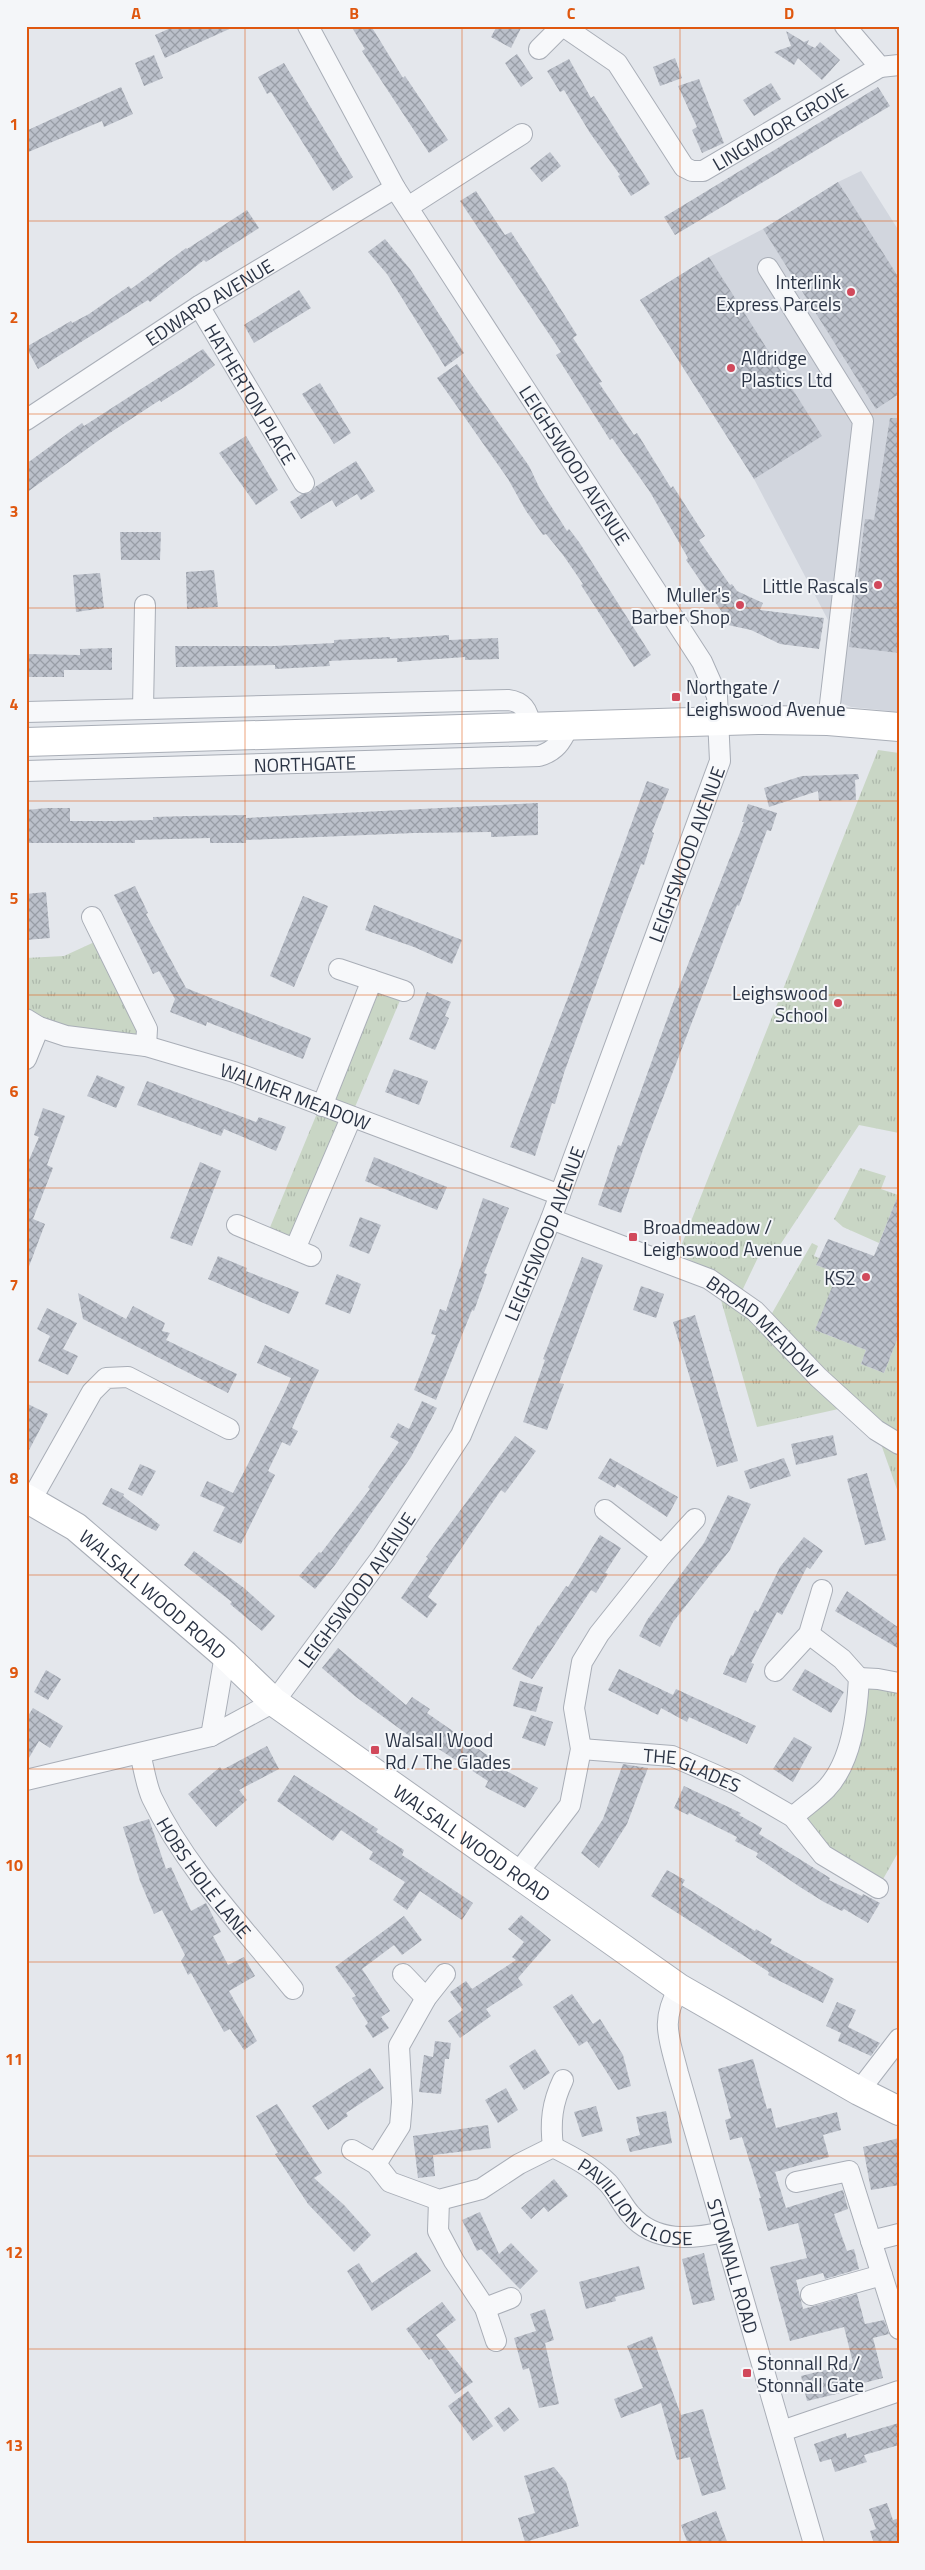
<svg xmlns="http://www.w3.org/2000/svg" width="925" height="2570" viewBox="0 0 925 2570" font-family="'Titillium Web',sans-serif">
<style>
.built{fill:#d2d6de}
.grass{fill:url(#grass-tufts)}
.building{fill:url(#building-cross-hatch)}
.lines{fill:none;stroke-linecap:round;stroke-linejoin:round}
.street-casing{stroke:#a9aeb7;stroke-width:22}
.secondary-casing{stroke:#a9aeb7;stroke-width:30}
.street{stroke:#f7f8fa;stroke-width:20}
.secondary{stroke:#fff;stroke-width:28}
.grid{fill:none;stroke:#df570f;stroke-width:1;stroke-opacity:0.55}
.poi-dot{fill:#d1495b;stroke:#f4f6f9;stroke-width:2}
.labels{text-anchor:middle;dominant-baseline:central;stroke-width:4;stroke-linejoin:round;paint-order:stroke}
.street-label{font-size:19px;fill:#2b3445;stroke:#f4f6f9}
.poi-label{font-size:19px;fill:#2b3445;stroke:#f4f6f9;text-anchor:end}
.neatline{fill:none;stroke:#df570f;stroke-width:2}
.grid-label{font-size:16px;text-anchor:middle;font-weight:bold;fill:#df570f}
</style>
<defs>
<pattern id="grass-tufts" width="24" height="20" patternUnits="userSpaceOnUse" patternTransform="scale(1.25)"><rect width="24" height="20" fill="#c9d6c5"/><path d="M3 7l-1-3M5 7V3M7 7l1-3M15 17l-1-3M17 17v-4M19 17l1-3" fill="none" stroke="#adb8ab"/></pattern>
<pattern id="building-cross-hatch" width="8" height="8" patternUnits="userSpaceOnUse" patternTransform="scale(1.25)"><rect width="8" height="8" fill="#bbc0ca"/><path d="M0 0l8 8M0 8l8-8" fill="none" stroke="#989da6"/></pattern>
</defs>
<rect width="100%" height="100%" fill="#e4e7ec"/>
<path class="built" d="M861 171 899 231V712L851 707 821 695 828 620 754 479 640 300 709 257 763 229 838 182Z"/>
<path class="grass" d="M878 750 899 753V1133L859 1125 776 1251 763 1247 742 1291 710 1270 678 1254Z
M101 939 146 1046 39 1027 26 1059V958L64 956Z
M372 980 404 991 295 1249 266 1237Z
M860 1168 886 1176 881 1189 898 1195 879 1243 843 1227 834 1219Z
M812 1243 818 1246 814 1256 819 1258 816 1265 835 1272 832 1281 865 1294 856 1318 825 1306 815 1330 866 1350 861 1364 884 1373 899 1335V1435L882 1426 771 1315Z
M719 1293 750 1313 843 1408 757 1427Z
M876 1430 899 1444V1495Z
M859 1678 899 1683V1851L878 1888 793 1817 827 1787Z"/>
<path class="building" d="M175 26H236L165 58 155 35Z
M351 26H371L403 78 405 76 448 140 429 153 371 65 362 51 365 49Z
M497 26H522L511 48 491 37Z
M786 31 804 42 809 40 807 44 815 48 820 42 840 60 822 80 798 58 794 65 774 52 791 46Z
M517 54 533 78 521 87 505 63Z
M154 55 163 78 144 86 135 63Z
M675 58 682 78 660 86 653 67Z
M569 59 591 98 594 96 650 184 631 196 618 176 620 175 590 133 564 90 560 92 547 71Z
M284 63 353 177 333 191 271 92 267 94 258 77Z
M699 79 724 143 702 153 692 130 697 127 678 86Z
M771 83 781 99 754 116 743 100Z
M121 87 133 114 104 127 102 121 26 153V131Z
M878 87 890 106 675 235 664 217Z
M550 152 561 166 542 182 530 168Z
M838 182 899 278V394L876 409 763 229Z
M476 191 505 235 511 232 543 281 577 335 573 338 602 382 599 383 634 435 637 433 671 488 673 486 705 536 699 540 730 585 732 584 737 591 763 603 760 610 824 618 819 649 780 644 751 630 728 625 722 612 686 560 688 558 650 492 612 438 610 440 556 355 561 352 460 201Z
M247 210 259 228 206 262 204 260 150 302 148 300 38 369 26 347 71 321 72 323 89 314 129 286 131 289 186 248 187 249Z
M385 239 410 269 464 353 445 367 387 274 368 252Z
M709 257 822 436 754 479 640 300Z
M299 290 311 308 254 343 244 325Z
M203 349 215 365 192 382 161 402 160 400 102 438 26 493V464L82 423 84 426Z
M457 364 529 466 540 489 567 531 569 529 579 542 651 655 634 667 581 585 583 584 563 555 546 534 543 535 526 511 508 479 437 378Z
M320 383 351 433 334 444 302 394Z
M890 418H899V653L849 647 865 519 874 520Z
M246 436 278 490 256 505 219 453Z
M356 461 375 491 361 500 357 494 336 507 332 500 301 519 290 502 302 494 310 493 315 487Z
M120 532H161L160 560H121Z
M214 570 218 607 187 609 186 572Z
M100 573 104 608 76 612 73 575Z
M449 635V640L498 638 499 659 465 660V657L397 662V658L329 661 330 666 275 669V665L176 667 175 646H275L334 643V640L390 637V639Z
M112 648V670H64V677H26V654L80 655V649Z
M858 774 859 779 855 780 856 800 819 801 818 791 769 807 764 788 802 776Z
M647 781 669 789 652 832 654 833 644 865 641 864 612 941 564 1073 555 1104 552 1103 535 1156 510 1147 572 987Z
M538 803V835L491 837V832L414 833 246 840V843H210V838L135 840V843H26V810L47 808H70V821H115L153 820V817L189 816 246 815V818Z
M748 804 777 813 771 831 767 830 739 906 737 905 644 1147 621 1213 598 1205 618 1145 621 1146 674 1000 744 822H742Z
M135 886 148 913 146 914 186 988 311 1038 303 1059 207 1022 206 1026 170 1012 175 999 159 971 153 974 114 895Z
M46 892 50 938 26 940V894Z
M303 896 328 906 294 987 270 976Z
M374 905 462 940 452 964 414 947 365 930Z
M427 992 451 1002 445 1016 449 1018 435 1050 409 1039Z
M394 1069 428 1081 419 1105 385 1092Z
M97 1075 125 1087 116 1108 87 1096Z
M147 1081 256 1122 259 1117 286 1127 276 1151 224 1129 221 1136 137 1105Z
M43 1108 65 1116 47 1165 53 1168 33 1219 45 1224 28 1269 26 1167 39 1137 34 1135Z
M374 1157 447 1187 437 1210 365 1181Z
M200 1162 221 1171 192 1246 170 1238Z
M898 1195 899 1335 884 1373 861 1364 866 1350 815 1330 834 1282 832 1281 835 1272 816 1265 828 1239 874 1256Z
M483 1198 509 1208 484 1273 487 1274 474 1311 472 1310 436 1400 414 1390 436 1335 431 1334 440 1309 446 1311Z
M360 1217 381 1225 369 1254 349 1246Z
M218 1256 247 1268 246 1271 299 1292 289 1314 208 1279Z
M582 1257 603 1265 559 1383 564 1384 547 1430 523 1422 545 1360 543 1359Z
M337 1274 361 1284 350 1314 325 1304Z
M641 1286 664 1294 656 1318 633 1310Z
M78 1293 126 1319 133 1306 165 1323 162 1331 170 1333 166 1340 237 1374 228 1393 83 1319Z
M47 1308 77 1323 63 1349 78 1356 68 1375 38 1361 50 1336 37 1329Z
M695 1315 738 1461 717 1467 673 1322Z
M265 1345 319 1370 292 1428 298 1431 290 1446 282 1442 268 1471 275 1475 241 1544 213 1531 225 1507 200 1496 207 1481 233 1493 283 1396 291 1378 257 1363Z
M422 1401 437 1408 411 1457 335 1565 315 1589 299 1576 319 1552 321 1553 370 1489 368 1487 399 1442 390 1437 398 1423 409 1429Z
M26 1403 48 1414 26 1456Z
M833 1435 837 1455 796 1465 791 1444Z
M515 1436 536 1451 505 1493 501 1490 428 1597 437 1604 427 1618 401 1598 428 1558 426 1557Z
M610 1458 678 1497 667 1517 617 1484 615 1488 598 1478Z
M784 1458 791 1476 750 1489 744 1471Z
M140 1464 156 1471 142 1496 128 1489Z
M867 1473 886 1540 865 1545 847 1479Z
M111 1488 124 1494 123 1496 160 1525 156 1531 102 1504Z
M728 1495 751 1504 730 1550 673 1622 660 1647 639 1636 647 1620 704 1543Z
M600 1535 621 1548 605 1573 608 1574 596 1593 591 1590 532 1679 512 1669 538 1625 539 1626 566 1586 568 1587Z
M804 1537 823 1551 810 1569 807 1567 782 1615 777 1612 751 1663 754 1664 746 1683 723 1674 731 1655 733 1656 755 1610 758 1612 780 1567Z
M194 1551 244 1588 275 1616 262 1631 230 1604 232 1602 184 1565Z
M847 1591 899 1628V1649L835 1611Z
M338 1648 406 1705 412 1697 430 1709 427 1713 490 1757 488 1761 538 1788 525 1808 485 1787 488 1781 414 1733 411 1737 356 1697 322 1668Z
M619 1669 673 1695 676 1689 756 1726 747 1744 689 1717 687 1722 661 1708 658 1715 608 1690Z
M805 1669 844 1692 831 1713 792 1690Z
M46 1670 61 1679 48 1700 34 1692Z
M520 1681 543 1687 536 1712 513 1706Z
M33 1708 63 1726 50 1748 39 1741 26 1763V1719Z
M531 1715 553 1722 545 1746 522 1738Z
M794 1737 812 1747 793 1782 773 1769Z
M267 1746 279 1769 239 1790 247 1800 216 1827 188 1794 220 1767 222 1770Z
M623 1764 648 1768 627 1824 599 1868 581 1853 603 1819Z
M294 1775 378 1829 376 1832 404 1850 402 1855 473 1903 462 1920 420 1891 407 1910 393 1900 405 1882 369 1859 373 1852 341 1830 333 1841 277 1801Z
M684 1786 741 1813 739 1815 762 1828 759 1834 830 1878 829 1880 862 1896 863 1894 880 1903 868 1923 844 1909 842 1911 824 1902 800 1887 756 1857 758 1853 735 1841 737 1837 689 1813 688 1815 674 1808Z
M149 1819 166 1869 171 1867 191 1911 206 1903 221 1932 213 1936 228 1965 244 1957 255 1976 229 1991 257 2041 244 2050 230 2029 224 2032 191 1973 188 1975 181 1961 185 1955 162 1910 154 1914 140 1881 123 1827Z
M667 1870 685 1880 682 1885 755 1931 756 1929 772 1939 770 1943 834 1979 823 2003 768 1975 769 1972 651 1896Z
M521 1915 551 1940 518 1978 523 1985 486 2009 491 2016 460 2038 448 2021 463 2010 450 1992 466 1981 472 1989 516 1960 512 1957 524 1942 508 1929Z
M404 1916 422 1940 402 1955 394 1945 362 1969 390 2011 381 2017 389 2028 373 2038 365 2026 368 2023 352 1998 356 1996 335 1967Z
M572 1994 593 2024 600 2019 623 2055 631 2086 618 2090 587 2041 579 2046 553 2007Z
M837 2002 856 2010 848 2027 880 2043 871 2056 838 2041 841 2033 826 2026Z
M435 2041 451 2043 449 2059H445L441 2094 419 2092 424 2055 433 2057Z
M535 2049 550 2073 524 2090 509 2066Z
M753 2059 767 2109 771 2108 776 2128 837 2112 841 2130 823 2135 829 2157 775 2172 786 2208 843 2190 848 2209 834 2214 847 2251 854 2249 859 2269 825 2279 823 2273 796 2280 803 2309 857 2294 865 2324 884 2320 889 2334 873 2338 883 2378 848 2387 849 2391 807 2401 801 2376 853 2363 844 2327 790 2341 770 2267 807 2258 798 2223 768 2231 759 2198H761L742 2137 730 2140 725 2120 731 2118 718 2069Z
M370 2068 384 2088 346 2113 348 2116 328 2130 312 2106Z
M506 2088 518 2110 498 2123 485 2100Z
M277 2104 322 2173 314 2178 344 2205 371 2235 354 2252 308 2204 275 2154 278 2153 256 2116Z
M596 2106 603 2131 582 2137 574 2112Z
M666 2111 672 2143 630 2152 626 2139 640 2135 636 2117Z
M488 2125 491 2148 433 2155 435 2176 418 2178 413 2136Z
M899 2138V2185L871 2190 863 2147Z
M554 2179 568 2196 548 2212 544 2207 531 2219 521 2208Z
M480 2212 499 2254 511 2243 538 2271 520 2289 481 2249 477 2251 462 2220Z
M416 2252 431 2271 372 2311 347 2271 359 2263 372 2283Z
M704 2253 715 2300 693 2305 682 2259Z
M639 2266 645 2289 615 2297 616 2301 586 2309 579 2282Z
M442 2302 456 2320 436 2335 473 2382 455 2394 431 2358 429 2360 406 2329Z
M545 2309 554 2340 545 2343 559 2404 539 2408 529 2368 523 2370 514 2338 536 2331 530 2314Z
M652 2336 681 2415 703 2409 726 2489 702 2496 690 2457 677 2460 661 2403 621 2418 614 2399 643 2388 627 2346Z
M468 2391 493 2426 473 2441 448 2406Z
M509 2407 519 2420 504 2432 494 2418Z
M899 2423V2445L864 2455 867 2462 835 2472 831 2459 820 2462 814 2444 846 2433 847 2438Z
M554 2467 566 2482 579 2526 525 2542 518 2518 535 2513 524 2476Z
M887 2503 893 2520 899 2518V2544H874L870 2531 876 2529 869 2509Z
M716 2511 728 2544H688L681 2525Z"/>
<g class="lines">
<defs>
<g id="street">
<path id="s1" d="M563 26 617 63 684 167 692 171H703L880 67"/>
<path d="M845 26 880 67 899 65"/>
<path d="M539 49 562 26"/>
<path d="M408 207 522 134"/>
<path d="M768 268 863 421 828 721"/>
<path id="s2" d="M199 306 304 483"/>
<path id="s3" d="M26 420 199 306 395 188"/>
<path d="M143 708 145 605"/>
<path d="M26 712 508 700C524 702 529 712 530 727"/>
<path id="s4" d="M26 771 539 756C556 751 561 742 569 726"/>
<path d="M92 917 147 1029 146 1046"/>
<path d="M339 969 404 991"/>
<path id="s5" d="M26 1019 39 1027 66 1036 146 1046 234 1072 560 1195"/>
<path d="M26 1059 39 1027"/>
<path d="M322 1106 372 980"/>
<path id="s6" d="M551 1219 709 1279 755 1311 818 1377 876 1430 899 1444"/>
<path d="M237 1225 311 1256"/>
<path d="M295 1249 351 1118"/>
<path d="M31 1500 92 1392 106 1378 128 1377 229 1429"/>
<path d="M605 1510 662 1555"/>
<path d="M775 1671 809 1634 822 1590"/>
<path d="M859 1678 878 1679 899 1683"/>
<path d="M211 1736 225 1655"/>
<path id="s7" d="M581 1749 672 1756 736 1784 793 1817 823 1855 878 1888"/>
<path id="s8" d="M140 1754C144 1768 146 1785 152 1798 186 1869 244 1928 293 1989"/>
<path id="s9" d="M26 1780 211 1736 274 1702 383 1555 461 1435 551 1219 720 761 717 696 702 662 395 188 308 26"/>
<path d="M793 1817C804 1807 816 1799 826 1789 852 1762 857 1714 859 1678L842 1659 809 1634"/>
<path d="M517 1874 570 1805 581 1749 574 1708 582 1662 599 1634 662 1555 695 1519"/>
<path d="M403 1974 426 1998"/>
<path id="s10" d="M679 1988C660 2022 669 2037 678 2073L814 2544"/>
<path d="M859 2091 899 2039"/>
<path d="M553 2147C550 2122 552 2103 563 2080"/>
<path id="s11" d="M352 2150 376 2164 390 2182 439 2200 481 2189 519 2164 553 2147C573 2157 592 2167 608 2183 617 2193 622 2205 631 2215 655 2243 692 2239 724 2232"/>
<path d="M376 2164 400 2126 402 2102 399 2046 426 1998 445 1974"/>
<path d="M796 2182 849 2171 899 2329"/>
<path d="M439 2200 438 2231 454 2261 485 2308 496 2341"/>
<path d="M871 2241 899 2234"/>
<path d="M811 2295 882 2275"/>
<path d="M485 2308 511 2298"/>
<path d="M782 2431 899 2391"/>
</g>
<g id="secondary">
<path d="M26 742 758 720 828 721 899 727"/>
<path id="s12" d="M26 1498 76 1527 225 1655 274 1702 679 1988 859 2091 899 2111"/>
</g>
</defs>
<use href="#street" class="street-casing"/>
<use href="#secondary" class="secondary-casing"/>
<use href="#street" class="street"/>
<use href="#secondary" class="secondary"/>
</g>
<path class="grid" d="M245 26V2544M462 26V2544M680 26V2544M26 221H899M26 414H899M26 608H899M26 801H899M26 995H899M26 1188H899M26 1382H899M26 1575H899M26 1769H899M26 1962H899M26 2156H899M26 2349H899"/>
<g class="poi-dot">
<circle cx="851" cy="292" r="5"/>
<circle cx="731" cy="368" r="5"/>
<circle cx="878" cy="585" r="5"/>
<circle cx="740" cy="605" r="5"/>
<rect x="671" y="692" width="10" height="10" rx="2.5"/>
<circle cx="838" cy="1003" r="5"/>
<rect x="628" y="1232" width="10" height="10" rx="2.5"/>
<circle cx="866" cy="1277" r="5"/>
<rect x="370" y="1745" width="10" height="10" rx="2.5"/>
<rect x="742" y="2368" width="10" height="10" rx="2.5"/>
</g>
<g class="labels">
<g class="street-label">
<text stroke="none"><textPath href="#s1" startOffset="298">LINGMOOR GROVE</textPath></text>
<text stroke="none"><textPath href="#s3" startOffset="218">EDWARD AVENUE</textPath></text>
<text stroke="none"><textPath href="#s2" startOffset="102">HATHERTON PLACE</textPath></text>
<text transform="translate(575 465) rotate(57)">LEIGHSWOOD AVENUE</text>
<text stroke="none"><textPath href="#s4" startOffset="279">NORTHGATE</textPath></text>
<text stroke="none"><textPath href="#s9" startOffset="1211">LEIGHSWOOD AVENUE</textPath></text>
<text stroke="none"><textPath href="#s5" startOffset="282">WALMER MEADOW</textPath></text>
<text stroke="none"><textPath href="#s9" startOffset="806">LEIGHSWOOD AVENUE</textPath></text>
<text stroke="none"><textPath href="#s6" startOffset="241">BROAD MEADOW</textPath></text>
<text stroke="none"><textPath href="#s9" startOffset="401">LEIGHSWOOD AVENUE</textPath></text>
<text stroke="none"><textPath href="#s12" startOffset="160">WALSALL WOOD ROAD</textPath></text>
<text stroke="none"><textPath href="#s7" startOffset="114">THE GLADES</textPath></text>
<text stroke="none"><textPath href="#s12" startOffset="565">WALSALL WOOD ROAD</textPath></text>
<text stroke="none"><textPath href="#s8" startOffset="141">HOBS HOLE LANE</textPath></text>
<text stroke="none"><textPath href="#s11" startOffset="332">PAVILLION CLOSE</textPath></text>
<text stroke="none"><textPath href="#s10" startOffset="289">STONNALL ROAD</textPath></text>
</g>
<g class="poi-label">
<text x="841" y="281">Interlink<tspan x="841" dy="22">Express Parcels</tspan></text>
<text x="741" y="357" text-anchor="start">Aldridge<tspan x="741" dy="22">Plastics Ltd</tspan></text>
<text x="868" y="585">Little Rascals</text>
<text x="730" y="594">Muller's<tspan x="730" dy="22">Barber Shop</tspan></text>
<text x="686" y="686" text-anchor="start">Northgate /<tspan x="686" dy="22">Leighswood Avenue</tspan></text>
<text x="828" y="992">Leighswood<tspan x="828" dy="22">School</tspan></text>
<text x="643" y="1226" text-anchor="start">Broadmeadow /<tspan x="643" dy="22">Leighswood Avenue</tspan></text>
<text x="856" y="1277">KS2</text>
<text x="385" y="1739" text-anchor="start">Walsall Wood<tspan x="385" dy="22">Rd / The Glades</tspan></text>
<text x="757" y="2362" text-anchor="start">Stonnall Rd /<tspan x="757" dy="22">Stonnall Gate</tspan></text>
</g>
</g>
<rect width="925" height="2570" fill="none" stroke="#f4f6f9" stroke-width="55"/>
<rect x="28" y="28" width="870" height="2514" class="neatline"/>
<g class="grid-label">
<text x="136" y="19">A</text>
<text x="354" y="19">B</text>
<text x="571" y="19">C</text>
<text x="789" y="19">D</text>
<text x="14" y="130">1</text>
<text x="14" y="323">2</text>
<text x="14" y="517">3</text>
<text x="14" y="710">4</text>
<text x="14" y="904">5</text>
<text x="14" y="1097">6</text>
<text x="14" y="1291">7</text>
<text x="14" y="1484">8</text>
<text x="14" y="1678">9</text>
<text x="14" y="1871">10</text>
<text x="14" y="2065">11</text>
<text x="14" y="2258">12</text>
<text x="14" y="2451">13</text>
</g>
</svg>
